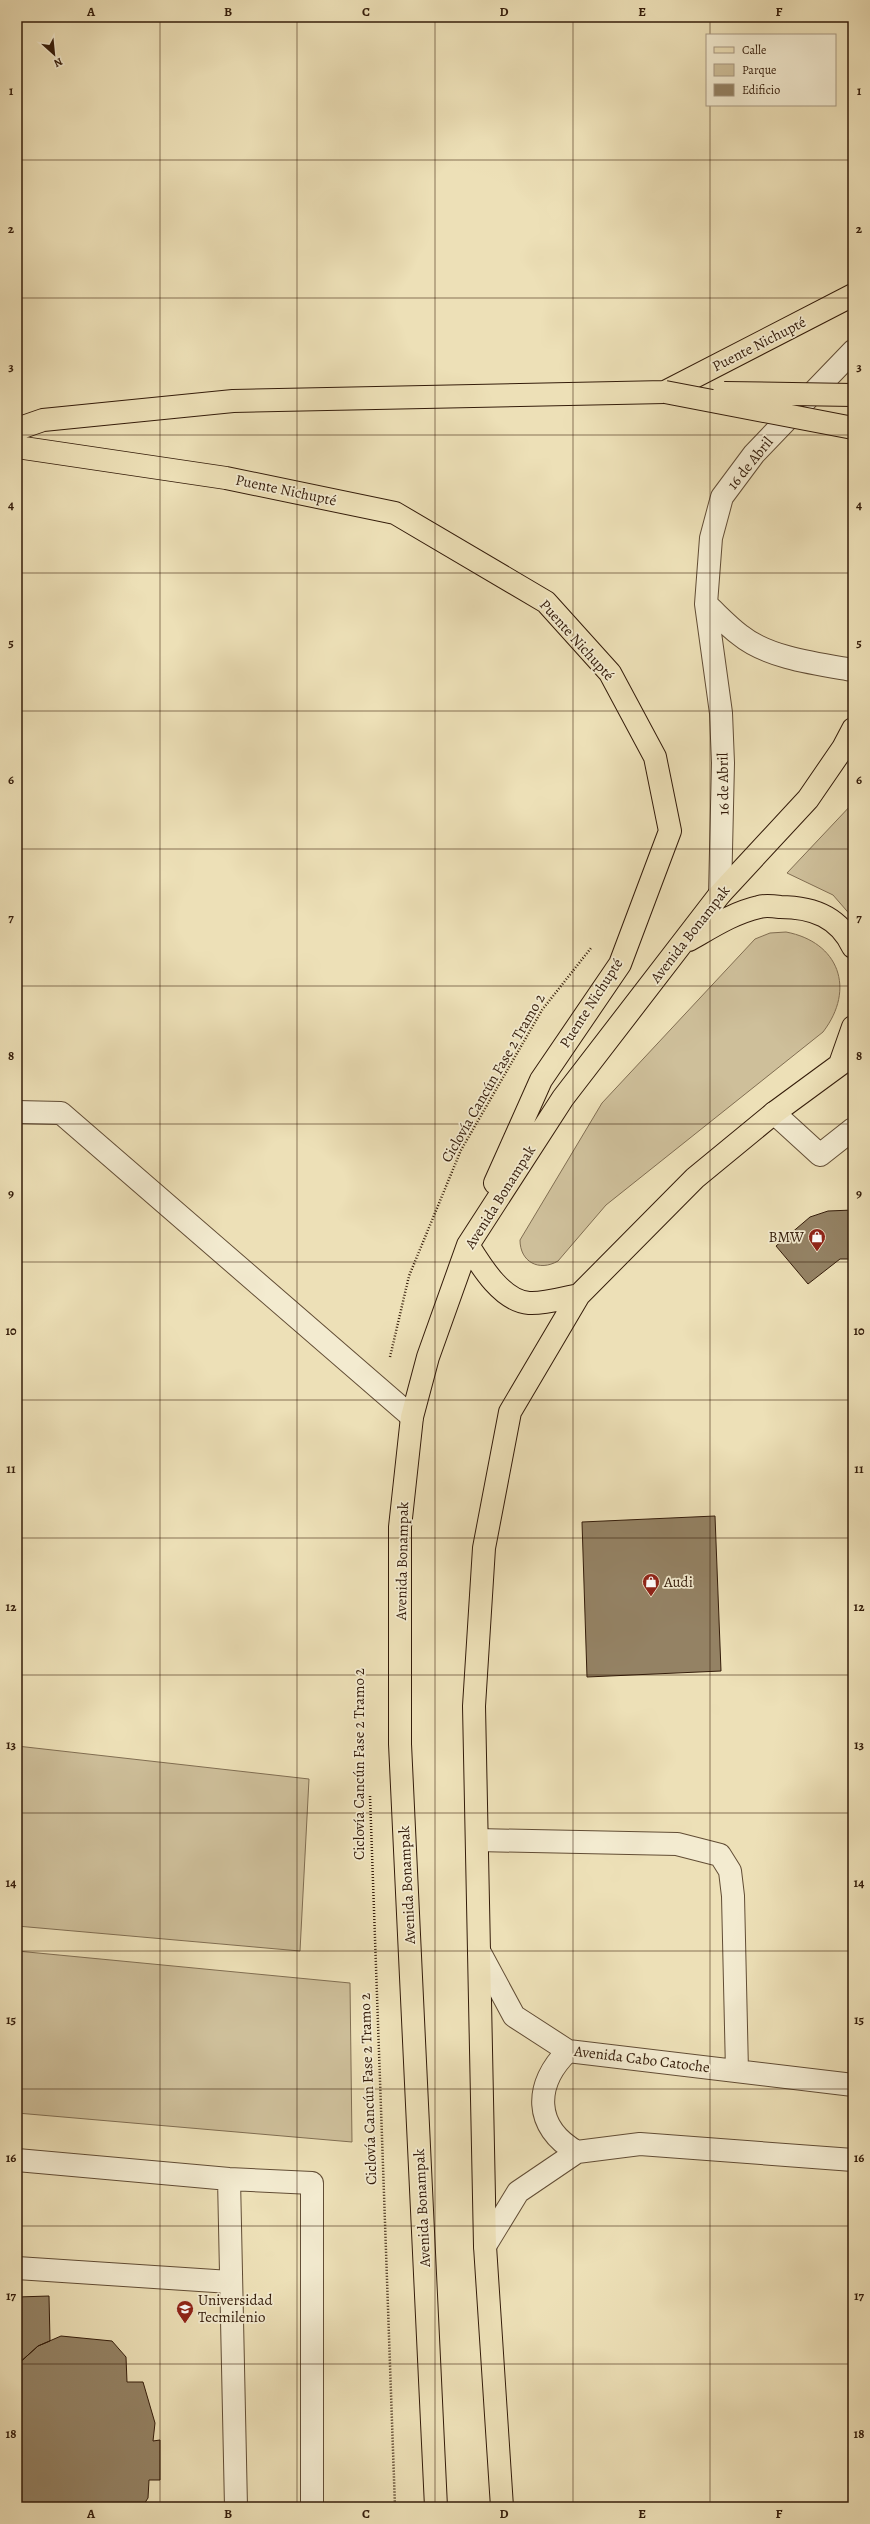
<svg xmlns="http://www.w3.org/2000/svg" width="870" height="2524" viewBox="0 0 870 2524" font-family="Alegreya,serif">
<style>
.green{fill:#cebf9a;stroke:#816e52}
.building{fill:#948264;stroke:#341c0a}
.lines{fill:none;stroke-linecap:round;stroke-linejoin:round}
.minor-casing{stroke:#624d35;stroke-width:24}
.major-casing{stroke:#341c0a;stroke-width:24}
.path{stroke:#341c0a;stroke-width:2.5;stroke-dasharray:1 2;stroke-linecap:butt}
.minor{stroke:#f3ebd0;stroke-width:22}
.major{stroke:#ede0b7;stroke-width:22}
.major-bridge-casing{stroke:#341c0a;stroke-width:24;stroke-linecap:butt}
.major-bridge{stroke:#ede0b7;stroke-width:22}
.grid{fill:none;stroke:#341c0a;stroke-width:1;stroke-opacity:0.55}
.labels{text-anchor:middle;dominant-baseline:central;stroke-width:3.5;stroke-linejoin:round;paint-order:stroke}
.street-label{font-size:15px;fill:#341c0a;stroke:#f3ebd0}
.poi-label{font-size:15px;fill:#341c0a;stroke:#f3ebd0;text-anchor:start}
.neatline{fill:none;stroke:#341c0a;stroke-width:1.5}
.grid-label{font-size:13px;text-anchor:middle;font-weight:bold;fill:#341c0a}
</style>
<rect width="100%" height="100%" fill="#ede0b7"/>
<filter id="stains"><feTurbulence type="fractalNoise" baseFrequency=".005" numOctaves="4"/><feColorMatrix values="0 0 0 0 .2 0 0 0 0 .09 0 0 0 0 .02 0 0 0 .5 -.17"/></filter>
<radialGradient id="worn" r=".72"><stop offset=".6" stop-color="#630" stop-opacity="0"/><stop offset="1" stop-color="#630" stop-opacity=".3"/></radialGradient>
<path class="green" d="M853 803V918L833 895 787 873Z
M786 932C839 942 856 989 823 1032L606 1205 558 1261C539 1272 520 1262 520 1240L602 1103 755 939 770 933Z
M17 1746 309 1779 300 1951 17 1926Z
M17 1951 350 1983 352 2142 17 2113Z"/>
<path class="building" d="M853 1210V1259H840L808 1284 776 1246 810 1217 828 1211Z
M715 1516 721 1671 587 1677 582 1522Z
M49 2296 50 2341 38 2346 17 2365V2297Z
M61 2336 112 2341 126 2357 127 2382H143L155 2423 153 2441 160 2440V2480H149L148 2498 142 2507H17V2365L38 2346Z"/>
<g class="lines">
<defs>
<path id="minor" d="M706 604C717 614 728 626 740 635 768 658 818 664 853 670
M720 894 723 763 721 713 706 604 711 538 722 497 754 454 853 351
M17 1112 61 1113 412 1417
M774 1113 820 1155 853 1129
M477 1840 677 1844 720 1855 730 1871 733 1896 737 2071
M479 1951 514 2016 568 2051 853 2085
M568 2051C534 2084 533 2127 577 2152
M17 2160 229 2179 312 2183V2507
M229 2179 236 2507
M485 2246 518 2192 577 2152 640 2144 853 2160
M17 2268 230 2282"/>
<path id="major" d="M17 429 43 420 233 401 665 392 853 295
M17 447 226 478 395 513 546 602 610 673 655 757 670 831 620 964 541 1080 495 1183
M689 940C712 927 733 913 759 907 765 905 773 906 780 907 813 907 839 917 853 947
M840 1064 853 1027
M468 1245C481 1266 502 1301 529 1303 545 1304 563 1298 579 1295
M436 2507 400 1744V1527L412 1417 428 1357 468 1245 563 1098 720 894 808 799 843 748 853 729
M502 2507 485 2246 474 1706 484 1548 510 1412 579 1295 695 1178 774 1113 853 1055"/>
</defs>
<use href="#minor" class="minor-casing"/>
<use href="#major" class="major-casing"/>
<path class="path" d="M390 1357 409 1276 461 1150 542 1010 591 948
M370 1796 395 2507"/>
<use href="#minor" class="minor"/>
<use href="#major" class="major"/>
<defs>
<path id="major-bridge" d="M665 392 853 428
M724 393 853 395"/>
</defs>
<use href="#major-bridge" class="major-bridge-casing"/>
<use href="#major-bridge" class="major-bridge"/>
</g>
<path class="grid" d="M160 17V2507M297 17V2507M435 17V2507M573 17V2507M710 17V35M710 105V2507M17 160H853M17 298H853M17 435H853M17 573H853M17 711H853M17 849H853M17 986H853M17 1124H853M17 1262H853M17 1400H853M17 1538H853M17 1675H853M17 1813H853M17 1951H853M17 2089H853M17 2226H853M17 2364H853"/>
<defs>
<symbol id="shop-pin" viewBox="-11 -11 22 30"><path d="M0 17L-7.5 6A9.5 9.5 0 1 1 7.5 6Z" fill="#8f2418" stroke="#f3ebd0"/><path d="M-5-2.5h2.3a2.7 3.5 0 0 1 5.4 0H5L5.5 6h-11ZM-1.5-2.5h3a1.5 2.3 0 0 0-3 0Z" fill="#fff"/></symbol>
<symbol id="university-pin" viewBox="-11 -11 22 30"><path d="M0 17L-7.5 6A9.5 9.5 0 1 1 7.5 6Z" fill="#8f2418" stroke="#f3ebd0"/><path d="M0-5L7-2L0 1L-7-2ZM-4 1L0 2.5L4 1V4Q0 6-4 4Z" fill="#fff"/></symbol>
</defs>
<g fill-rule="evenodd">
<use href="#shop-pin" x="807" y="1227" width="20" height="27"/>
<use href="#shop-pin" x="641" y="1572" width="20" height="27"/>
<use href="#university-pin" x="175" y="2299" width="20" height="27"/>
</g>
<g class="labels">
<g class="street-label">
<text transform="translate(759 344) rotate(-27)">Puente Nichupté</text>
<text transform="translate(750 463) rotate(-51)">16 de Abril</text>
<text transform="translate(286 490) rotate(12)">Puente Nichupté</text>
<text transform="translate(577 640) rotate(48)">Puente Nichupté</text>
<text transform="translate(723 784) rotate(-91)">16 de Abril</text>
<text transform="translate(690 934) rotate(-52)">Avenida Bonampak</text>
<text transform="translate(591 1003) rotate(-57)">Puente Nichupté</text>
<text transform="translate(493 1078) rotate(-60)">Ciclovía Cancún Fase 2 Tramo 2</text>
<text transform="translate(500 1197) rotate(-58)">Avenida Bonampak</text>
<text transform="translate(402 1561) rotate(-89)">Avenida Bonampak</text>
<text transform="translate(359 1764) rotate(-90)">Ciclovía Cancún Fase 2 Tramo 2</text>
<text transform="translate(407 1885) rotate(-93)">Avenida Bonampak</text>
<text transform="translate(642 2059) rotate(7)">Avenida Cabo Catoche</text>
<text transform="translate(368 2089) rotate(-92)">Ciclovía Cancún Fase 2 Tramo 2</text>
<text transform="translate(422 2208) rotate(-93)">Avenida Bonampak</text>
</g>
<g class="poi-label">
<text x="804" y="1237" text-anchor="end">BMW</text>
<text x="664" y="1582">Audi</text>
<text x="198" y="2300">Universidad<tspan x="198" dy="17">Tecmilenio</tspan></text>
</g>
</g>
<rect width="870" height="2524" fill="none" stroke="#ede0b7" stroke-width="44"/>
<rect x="706" y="34" width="130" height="72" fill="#f3ebd0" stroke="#a79881"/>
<rect x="714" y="47" width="20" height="6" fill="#ede0b7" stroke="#a79881"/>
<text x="742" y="54" font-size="12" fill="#341c0a">Calle</text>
<rect x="714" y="64" width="20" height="12" fill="#cebf9a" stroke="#a79881"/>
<text x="742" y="74" font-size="12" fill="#341c0a">Parque</text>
<rect x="714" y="84" width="20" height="12" fill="#948264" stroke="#a79881"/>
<text x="742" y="94" font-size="12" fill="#341c0a">Edificio</text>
<g transform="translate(54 54) rotate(153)" stroke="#f3ebd0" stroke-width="3" paint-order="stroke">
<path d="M0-3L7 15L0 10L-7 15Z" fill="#341c0a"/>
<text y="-6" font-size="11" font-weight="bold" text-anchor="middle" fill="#341c0a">N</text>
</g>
<rect x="22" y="22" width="826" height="2480" class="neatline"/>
<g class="grid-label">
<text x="91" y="16">A</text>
<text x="228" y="16">B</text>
<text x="366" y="16">C</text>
<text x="504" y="16">D</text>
<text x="642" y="16">E</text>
<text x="779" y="16">F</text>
<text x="11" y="95">1</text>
<text x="859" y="95">1</text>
<text x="11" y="233">2</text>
<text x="859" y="233">2</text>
<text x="11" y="371">3</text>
<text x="859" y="371">3</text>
<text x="11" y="509">4</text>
<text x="859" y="509">4</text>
<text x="11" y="647">5</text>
<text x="859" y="647">5</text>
<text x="11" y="784">6</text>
<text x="859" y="784">6</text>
<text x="11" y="922">7</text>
<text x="859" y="922">7</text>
<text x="11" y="1060">8</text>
<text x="859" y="1060">8</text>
<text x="11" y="1198">9</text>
<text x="859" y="1198">9</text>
<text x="11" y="1335">10</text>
<text x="859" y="1335">10</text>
<text x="11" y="1473">11</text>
<text x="859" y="1473">11</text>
<text x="11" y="1611">12</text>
<text x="859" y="1611">12</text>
<text x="11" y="1749">13</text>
<text x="859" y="1749">13</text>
<text x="11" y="1887">14</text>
<text x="859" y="1887">14</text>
<text x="11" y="2024">15</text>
<text x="859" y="2024">15</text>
<text x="11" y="2162">16</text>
<text x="859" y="2162">16</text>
<text x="11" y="2300">17</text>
<text x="859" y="2300">17</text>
<text x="11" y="2438">18</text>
<text x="859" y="2438">18</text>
<text x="91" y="2518">A</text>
<text x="228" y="2518">B</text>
<text x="366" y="2518">C</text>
<text x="504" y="2518">D</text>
<text x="642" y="2518">E</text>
<text x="779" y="2518">F</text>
</g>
<rect width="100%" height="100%" filter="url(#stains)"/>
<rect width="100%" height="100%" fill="url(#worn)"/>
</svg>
